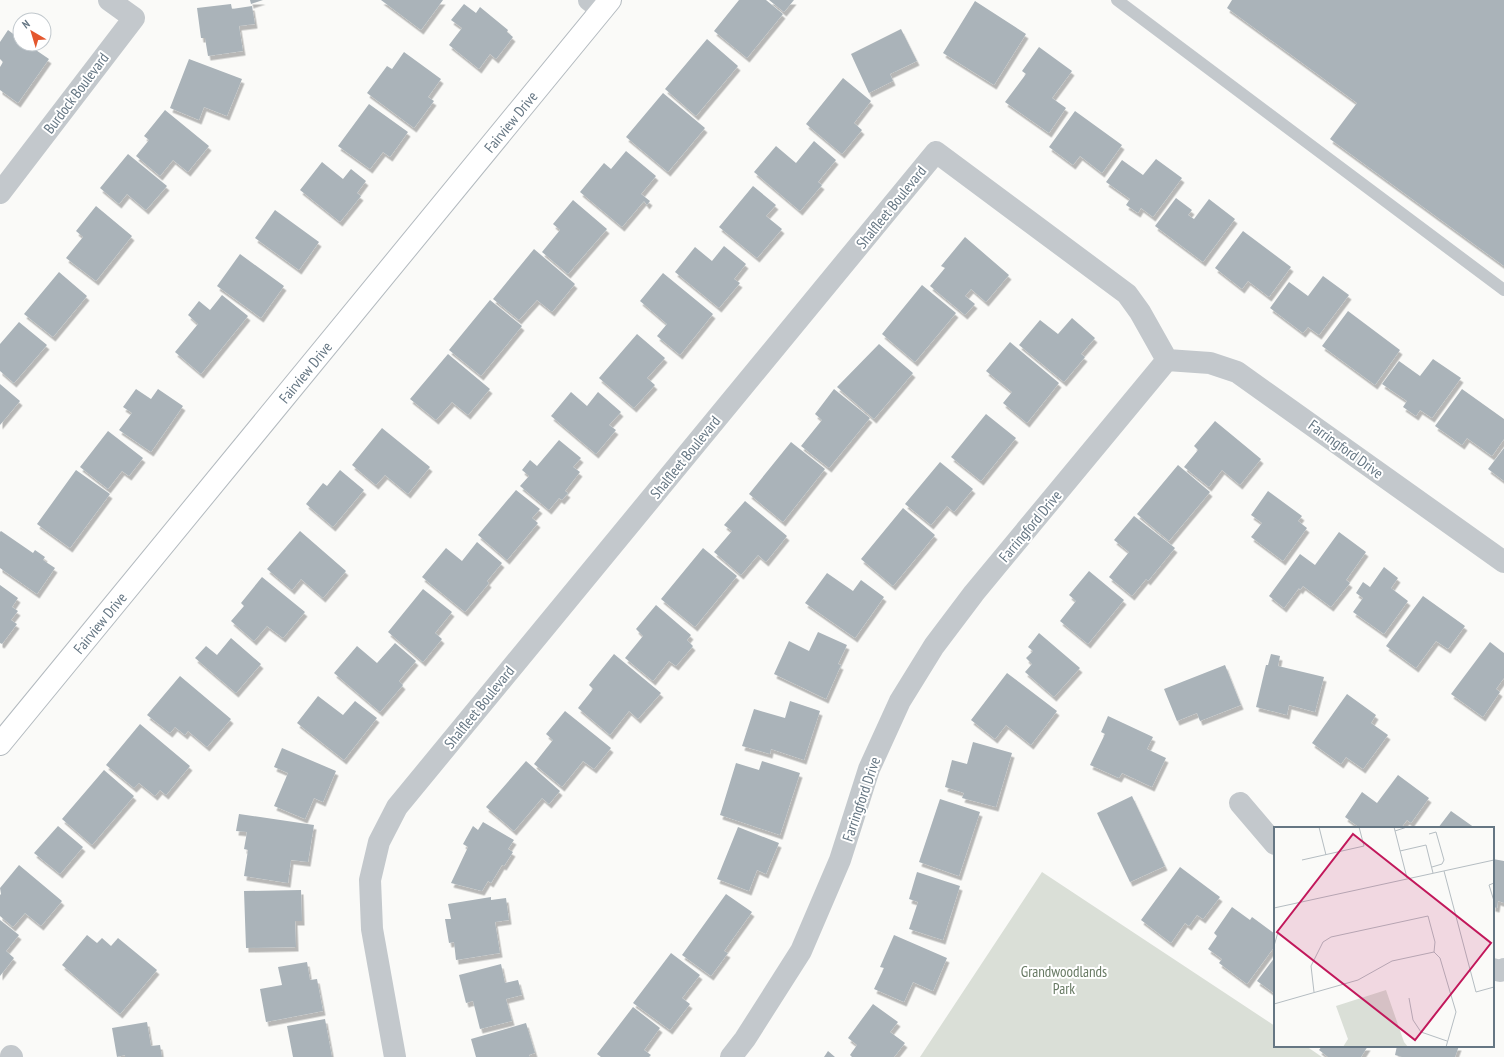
<svg xmlns="http://www.w3.org/2000/svg" width="1504" height="1057" viewBox="0 0 1504 1057" font-family="'PT Sans Narrow',sans-serif">
<style>
.green{fill:#dadfd7}
.building{fill:#aab3b9;filter:url(#shadow)}
.lines{fill:none;stroke-linecap:round;stroke-linejoin:round}
.secondary-casing{stroke:#b3babf;stroke-width:24}
.lane{stroke:#c3c8cc;stroke-width:12}
.street{stroke:#c3c8cc;stroke-width:22}
.secondary{stroke:#fff;stroke-width:22}
.labels{text-anchor:middle;dominant-baseline:central;stroke-width:4;stroke-linejoin:round;paint-order:stroke}
.street-label{font-size:15px;fill:#657683;stroke:#fff}
.park-label{font-size:15px;fill:#687a64;stroke:#fff}
.inset-road{fill:none;stroke:#b5bdc2;stroke-width:1}
.view{fill:#c2185b;fill-opacity:0.15;stroke:#c2185b;stroke-width:2}
.inset-edge{fill:none;stroke:#657683;stroke-width:2}
</style>
<defs>
<filter id="shadow"><feDropShadow dx="2.5" dy="4.5" stdDeviation="0" flood-color="#0004"/></filter>
</defs>
<rect width="100%" height="100%" fill="#fafaf8"/>
<path class="green" d="M1042 872 1275 1026V1046H1306L1322 1057H920Z"/>
<path class="building" d="M250 0H263L251 4Z
M381 0H443L421 30Z
M739 0H766L783 14 747 58 714 31Z
M769 0H794L784 12Z
M1232 0H1504V266L1330 139 1357 103 1227 8Z
M975 1 1026 34 994 85 943 53Z
M231 4 232 9 252 6 255 24 239 26 243 51 208 56 205 38H201L197 8Z
M464 4 476 13 480 7 508 30 507 32 513 37 496 59 490 54 479 69 449 45 462 28 451 20Z
M901 29 917 61 890 74 893 81 869 93 851 54Z
M8 30 20 39V44H27L49 59 18 103 0 90V67L3 62 0 59V42Z
M707 39 738 66 696 116 665 89Z
M1039 47 1072 71 1052 98 1066 108 1049 133 1005 102 1026 74 1022 71Z
M404 52 441 79 428 97 434 101 414 128 367 93 387 66 392 69Z
M189 59 242 79 227 116 204 107 199 120 170 108Z
M843 78 871 101 854 123 862 130 842 154 806 124Z
M663 93 705 128 668 172 626 137Z
M369 104 408 132 390 157 383 152 370 169 338 146Z
M165 110 209 146 188 172 173 160 160 176 136 156 149 140 144 136Z
M1075 111 1122 145 1102 173 1080 156 1073 165 1049 147Z
M814 141 836 160 818 182 822 185 800 211 754 172 776 146 796 163Z
M626 151 656 176 641 194 650 201 647 205 644 201 622 227 580 192 604 163 611 169Z
M128 154 167 186 146 210 127 194 119 204 100 188Z
M1156 159 1182 178 1153 217 1141 208 1138 213 1126 205 1130 199 1106 182 1122 160 1143 175Z
M322 162 343 179 351 169 366 181 357 193 361 196 340 222 300 190Z
M753 186 776 205 766 216 782 229 757 258 719 227Z
M1176 198 1192 210 1188 215 1194 219 1209 199 1235 219 1203 262 1155 226Z
M573 200 607 229 568 274 542 252 560 230 553 224Z
M96 206 132 236 96 281 66 258 83 237 76 231Z
M275 210 319 242 299 270 255 238Z
M1243 231 1291 267 1269 297 1248 281 1242 289 1215 268Z
M965 237 1009 275 986 302 971 289 965 296 975 304 965 315 930 286 945 268 941 266Z
M724 246 746 264 734 279 740 283 719 308 675 272 695 247 712 261Z
M534 249 575 284 552 312 537 300 519 320 493 299Z
M240 254 284 286 261 318 217 286Z
M59 272 87 296 53 337 24 314Z
M663 273 713 314 680 355 657 336 667 324 640 301Z
M1323 276 1349 295 1319 335 1308 327 1303 333 1270 308 1289 282 1308 296Z
M922 285 956 313 915 362 882 334Z
M222 295 248 316 201 374 175 352 198 324 188 315 199 301 210 310Z
M490 300 522 326 481 376 449 350Z
M1348 311 1400 350 1375 385 1322 346Z
M1072 318 1095 338 1081 354 1085 357 1064 382 1019 345 1040 320 1058 334Z
M19 322 47 345 14 383 0 371V344Z
M637 334 665 358 647 378 655 385 634 408 599 378Z
M1010 342 1059 383 1027 423 1003 403 1012 392 986 371Z
M879 344 913 373 874 419 837 387Z
M448 354 490 389 468 415 452 402 436 420 410 399Z
M1433 359 1461 378 1432 418 1420 410 1416 416 1403 407 1407 401 1382 384 1399 361 1420 376Z
M0 384 20 401 0 425Z
M136 389 151 399 158 389 183 406 151 452 119 430 132 413 123 407Z
M834 389 870 418 829 468 801 446 822 420 815 414Z
M1462 389 1504 419V439L1492 456 1467 438 1462 445 1435 426Z
M571 392 587 406 598 392 621 412 609 425 616 430 596 454 551 416Z
M986 414 1016 438 981 481 951 457Z
M1215 421 1261 459 1240 485 1222 470 1209 487 1184 467 1198 450 1194 446Z
M382 428 430 467 408 494 385 475 376 485 352 465Z
M108 431 143 458 129 476 122 471 108 489 80 467Z
M559 440 581 458 573 467 580 472 565 491 568 493 562 500 559 498 549 510 520 486 529 476 522 470 530 460 537 466Z
M791 442 825 469 783 522 749 494Z
M1504 448V481L1488 469Z
M940 462 973 489 954 512 947 506 931 525 905 504Z
M1178 465 1210 492 1169 541 1137 514Z
M76 470 110 494 70 548 37 524Z
M340 470 364 490 333 527 306 504 323 483 327 486Z
M516 490 540 509 532 518 538 523 507 560 478 535Z
M1268 491 1302 516 1298 521 1307 528 1283 561 1251 537 1262 523 1251 515Z
M745 501 787 536 766 562 758 555 741 575 714 552 732 531 724 525Z
M903 508 935 535 893 586 861 559Z
M1134 516 1175 548 1148 581 1146 579 1132 596 1109 577 1129 552 1114 540Z
M1 531 33 553 35 550 45 557 43 560 55 568 37 594 0 568V532Z
M300 531 346 571 323 598 301 579 292 590 267 569Z
M1339 532 1366 552 1346 580 1350 583 1331 607 1303 586 1300 590 1299 588 1284 608 1269 596 1300 554 1315 565Z
M477 542 502 563 487 581 489 583 465 612 422 577 446 548 462 561Z
M703 548 737 576 695 627 661 599Z
M1384 567 1398 578 1391 588 1408 601 1384 634 1353 612 1363 598 1356 593 1363 582 1370 587Z
M1089 571 1124 600 1088 644 1060 621 1076 601 1069 595Z
M827 573 853 591 861 580 884 597 855 638 805 603Z
M262 577 305 612 283 638 267 626 254 641 231 621 244 606 241 603Z
M0 585 18 598 12 607 18 611 11 620 17 624 2 644 0 643Z
M423 589 452 612 435 633 442 639 423 662 388 632Z
M1423 596 1465 626 1448 649 1436 641 1416 668 1386 646Z
M656 605 691 635 687 640 693 646 676 666 669 661 653 681 625 658 643 636 636 629Z
M818 632 847 645 838 664 841 665 826 699 774 674 789 641 809 651Z
M1039 633 1080 668 1054 697 1025 672 1032 664 1026 658 1033 651 1028 647Z
M231 638 261 664 236 693 195 658 206 646 217 655Z
M1490 642 1504 653V678L1496 689 1500 692 1483 717 1451 694Z
M395 643 416 661 399 681 403 685 380 712 334 673 357 646 377 663Z
M614 654 661 693 638 719 629 711 610 735 578 708 593 689 589 685Z
M1271 654 1280 656 1278 666 1324 677 1315 712 1289 705 1287 715 1256 707 1266 665H1268Z
M1225 665 1241 705 1200 721 1197 713 1177 721 1164 689Z
M1007 673 1057 711 1031 745 1006 725 995 739 971 720Z
M180 676 231 719 207 747 188 731 185 735 175 727 170 733 147 715Z
M1347 694 1376 715 1371 723 1388 735 1363 769 1346 757 1341 764 1312 743Z
M318 696 343 715 355 701 377 718 344 760 297 723Z
M790 701 820 711 804 760 771 749 770 754 742 746 754 709 785 718Z
M565 711 611 748 594 769 583 761 562 787 534 764 553 740 546 734Z
M1108 716 1153 737 1147 749 1166 758 1152 787 1122 773 1119 778 1090 765 1105 734 1101 732Z
M140 724 190 766 166 795 160 790 155 796 139 783 134 788 106 765Z
M973 742 1012 753 996 807 962 798 964 793 945 787 952 760 967 764Z
M282 748 336 771 323 802 314 798 305 819 274 806 288 773 274 767Z
M526 761 560 791 549 804 542 798 514 831 486 807Z
M762 761 800 773 780 835 720 815 736 763 759 770Z
M104 770 134 796 92 845 62 819Z
M1398 775 1429 798 1411 823 1407 820 1401 828H1360L1345 817 1362 792 1377 803Z
M1132 796 1165 866 1130 882 1097 813Z
M940 799 980 812 959 876 919 862Z
M1451 811 1475 828H1438Z
M239 814 314 825 308 862 291 860 288 883 244 876 248 850 244 849 247 832 236 831Z
M483 822 514 840 508 849 513 852 504 866 502 865 491 883 488 881 482 891 451 883 468 847 463 844 473 826 478 830Z
M58 826 83 847 60 874 34 853Z
M738 827 779 843 766 874 757 870 749 891 717 879Z
M1493 859 1504 861V903L1498 901 1497 908 1493 907Z
M19 865 62 901 41 926 25 913 13 927 0 916V895L1 894 0 888Z
M1180 867 1220 897 1203 919 1197 915 1189 926 1185 923 1171 943 1141 920Z
M917 872 960 886 943 940 909 929 918 902 909 899Z
M301 890 302 921H295L296 947 246 948 244 891Z
M726 894 752 912 724 951 728 953 711 976 682 955Z
M491 897V900L506 898 509 920 495 922 500 953 456 960 454 942 449 943 445 919H451L448 904Z
M1232 907 1250 920 1252 917 1275 934V946L1247 984 1219 963 1222 959 1208 949 1217 936 1214 933Z
M0 920 19 935 6 951 14 958 0 976Z
M87 935 97 943 102 938 111 946 118 938 157 970 120 1014 62 965Z
M894 935 947 958 933 991 913 982 904 1002 874 989 884 968 880 967Z
M671 953 700 975 682 998 690 1004 670 1030 633 1003Z
M1275 957V994L1257 981Z
M307 962 310 980 317 979 323 1011 266 1022 260 989 282 985 278 967Z
M501 964 505 983 518 980 522 995 506 999 512 1021 480 1029 473 1001 466 1003 459 975Z
M873 1004 898 1022 890 1032 905 1043 894 1057H852L850 1055 857 1045 848 1038Z
M633 1007 660 1028 644 1050 651 1055 649 1057H601L597 1054Z
M325 1019 332 1057H293L287 1026Z
M147 1022 151 1046 160 1045 162 1057H125V1055L117 1057 112 1028Z
M526 1023 535 1053 529 1055 530 1057H476L471 1039Z
M1322 1046H1368L1361 1057H1328L1319 1050Z
M1397 1046H1459L1455 1057H1402L1395 1055Z
M828 1051 835 1057H824Z"/>
<g class="lines">
<defs>
<g id="secondary">
<path id="s1" d="M0 744 610 0"/>
</g>
</defs>
<use href="#secondary" class="secondary-casing"/>
<path class="lane" d="M1117 0 1504 290"/>
<path class="street" d="M589 0 602 10
M0 193 134 18 109 0
M1167 360 1210 363 1237 372 1504 562
M1240 803 1275 844
M1493 969 1500 971 1504 969
M11 1056 12 1057
M395 1057 372 929 370 880 379 842 397 807 936 152 1127 294 1140 312 1167 360
M731 1057 745 1039 801 951 840 860 869 769 900 701 934 646 974 593 1167 360"/>
<use href="#secondary" class="secondary"/>
</g>
<g class="labels">
<g class="street-label">
<text transform="translate(76 93) rotate(-53)">Burdock Boulevard</text>
<text stroke="none"><textPath href="#s1" startOffset="805">Fairview Drive</textPath></text>
<text transform="translate(891 207) rotate(-51)">Shalfleet Boulevard</text>
<text stroke="none"><textPath href="#s1" startOffset="481">Fairview Drive</textPath></text>
<text transform="translate(1346 449) rotate(36)">Farringford Drive</text>
<text transform="translate(685 457) rotate(-51)">Shalfleet Boulevard</text>
<text transform="translate(1030 526) rotate(-50)">Farringford Drive</text>
<text stroke="none"><textPath href="#s1" startOffset="157">Fairview Drive</textPath></text>
<text transform="translate(479 707) rotate(-51)">Shalfleet Boulevard</text>
<text transform="translate(861 799) rotate(-71)">Farringford Drive</text>
</g>
<g class="park-label">
<text x="1064" y="971">Grandwoodlands<tspan x="1064" dy="17">Park</tspan></text>
</g>
</g>
<g transform="translate(1274 827)">
<rect width="220" height="220" fill="#fafaf8"/>
<path d="M112 163 130 215 134 220H69L74 212 62 179Z" fill="#dadfd7"/>
<path class="inset-road" d="M45 0 52 28M120 0 133 51M121 4 133 0M155 7 162 5 170 33 168 37 158 40M126 24 152 18 159 46M28 33 90 19 85 0M170 44 202 165 220 160M220 56 215 58 220 74M0 81 220 33M0 119 4 105M160 125 166 131 182 185 172 220M40 165 37 139 49 115 57 110 154 89 161 115 160 125M135 171 139 193 147 205 173 214M0 177 84 153 118 134 160 125"/>
<path class="view" d="M79 7 217 116 141 213 3 105Z"/>
<rect width="220" height="220" class="inset-edge"/>
</g>
<g transform="translate(32 32) rotate(322)"><circle r="19" fill="#ffffff" stroke="#c1c8cd"/>
<path d="M0-3L7 15L0 10L-7 15Z" fill="#e4572e"/>
<text y="-6" font-size="11" font-weight="bold" text-anchor="middle" fill="#657683">N</text>
</g>
</svg>
